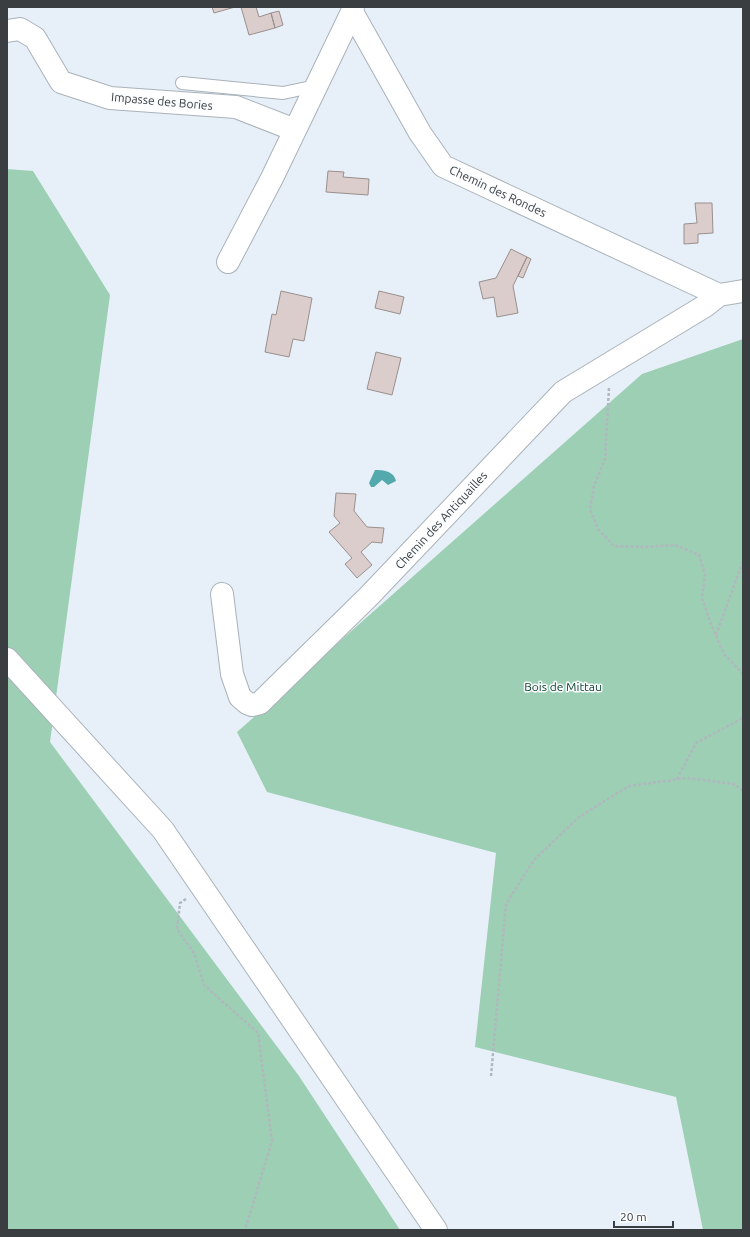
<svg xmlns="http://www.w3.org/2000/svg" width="750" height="1237" viewBox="0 0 750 1237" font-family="Ubuntu,sans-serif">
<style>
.green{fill:#9dcfb4}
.water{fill:#54a9ac}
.building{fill:#dacdcc;stroke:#9b8f8e}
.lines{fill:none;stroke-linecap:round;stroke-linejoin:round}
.lane-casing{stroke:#aab2ba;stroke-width:14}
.street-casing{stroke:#aab2ba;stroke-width:24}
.path{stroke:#b0b7be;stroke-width:2.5;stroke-dasharray:3 2;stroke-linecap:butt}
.lane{stroke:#fff;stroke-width:12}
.street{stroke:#fff;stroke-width:22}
.labels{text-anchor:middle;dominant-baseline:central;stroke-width:3;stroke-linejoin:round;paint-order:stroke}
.street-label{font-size:12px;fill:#3a3e41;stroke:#fafcfe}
.park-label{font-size:12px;fill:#073e28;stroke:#fafcfe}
</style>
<rect width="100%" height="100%" fill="#e7f0f8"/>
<path class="green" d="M7 169 33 171 110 295 50 742 299 1076 400 1230H7Z
M743 339V1230H703L676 1097 475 1047 496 853 267 792 237 732 642 374Z"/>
<path class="water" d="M375 470C383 470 394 471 396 481L388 485 382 480 374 487H371L369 483Z"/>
<path class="building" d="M212 7H235L214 13Z
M241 7H256L259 17 271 13 275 28 249 35Z
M279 11 283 25 275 28 271 13Z
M328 171 344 172 343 177 369 179 368 195 326 192Z
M695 203H712L713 233 698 234V243L684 244V224L697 223Z
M511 249 527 257 513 286 518 313 497 317 494 297 483 299 479 282 496 278Z
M527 257 531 259 523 278 518 276Z
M281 291 312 298 304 341 293 339 289 357 265 352 272 314 276 315Z
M379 291 404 297 400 314 375 308Z
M376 352 401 358 392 395 367 389Z
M336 493 356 494 354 511 367 527 384 528 382 543 372 542 361 552 372 565 357 578 345 564 352 558 329 532 340 523 334 516Z"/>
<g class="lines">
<defs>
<path id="lane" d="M182 83 283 93 316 86"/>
<path id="street" d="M352 12 420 133 443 166 719 295
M7 31 20 29 35 38 61 82 110 98 236 107 295 130
M228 262 272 178 352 12 353 7
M222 594 232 674 240 697 247 703 252 705 260 703 369 596 563 392 705 306 719 295 743 291
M7 659 163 830 436 1230"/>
</defs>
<use href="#lane" class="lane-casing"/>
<use href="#street" class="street-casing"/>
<path class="path" d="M609 388 605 459 594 486 590 509 598 529 614 546 646 547 675 545 699 555 705 574 702 598 711 624 724 654 743 674
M716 635 743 561
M677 779 696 743 743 718
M186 899 180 903 177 929 194 953 204 985 258 1033 272 1141 245 1230
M491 1076 506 904 534 860 579 817 629 786 687 778 734 784 743 791"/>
<use href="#lane" class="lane"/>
<use href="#street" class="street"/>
</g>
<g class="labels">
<g class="street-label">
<text transform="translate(162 101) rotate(5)">Impasse des Bories</text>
<text transform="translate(498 191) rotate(25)">Chemin des Rondes</text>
<text transform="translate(441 520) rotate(-47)">Chemin des Antiquailles</text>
</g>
<g class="park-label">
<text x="563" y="686">Bois de Mittau</text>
</g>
</g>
<rect width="750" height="1237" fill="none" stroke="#3a3e41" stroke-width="16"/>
<path d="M614 1221v6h59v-6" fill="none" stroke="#3a3e41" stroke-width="2"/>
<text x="620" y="1221" font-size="12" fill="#3a3e41" stroke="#fafcfe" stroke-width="3" paint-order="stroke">20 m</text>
</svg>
